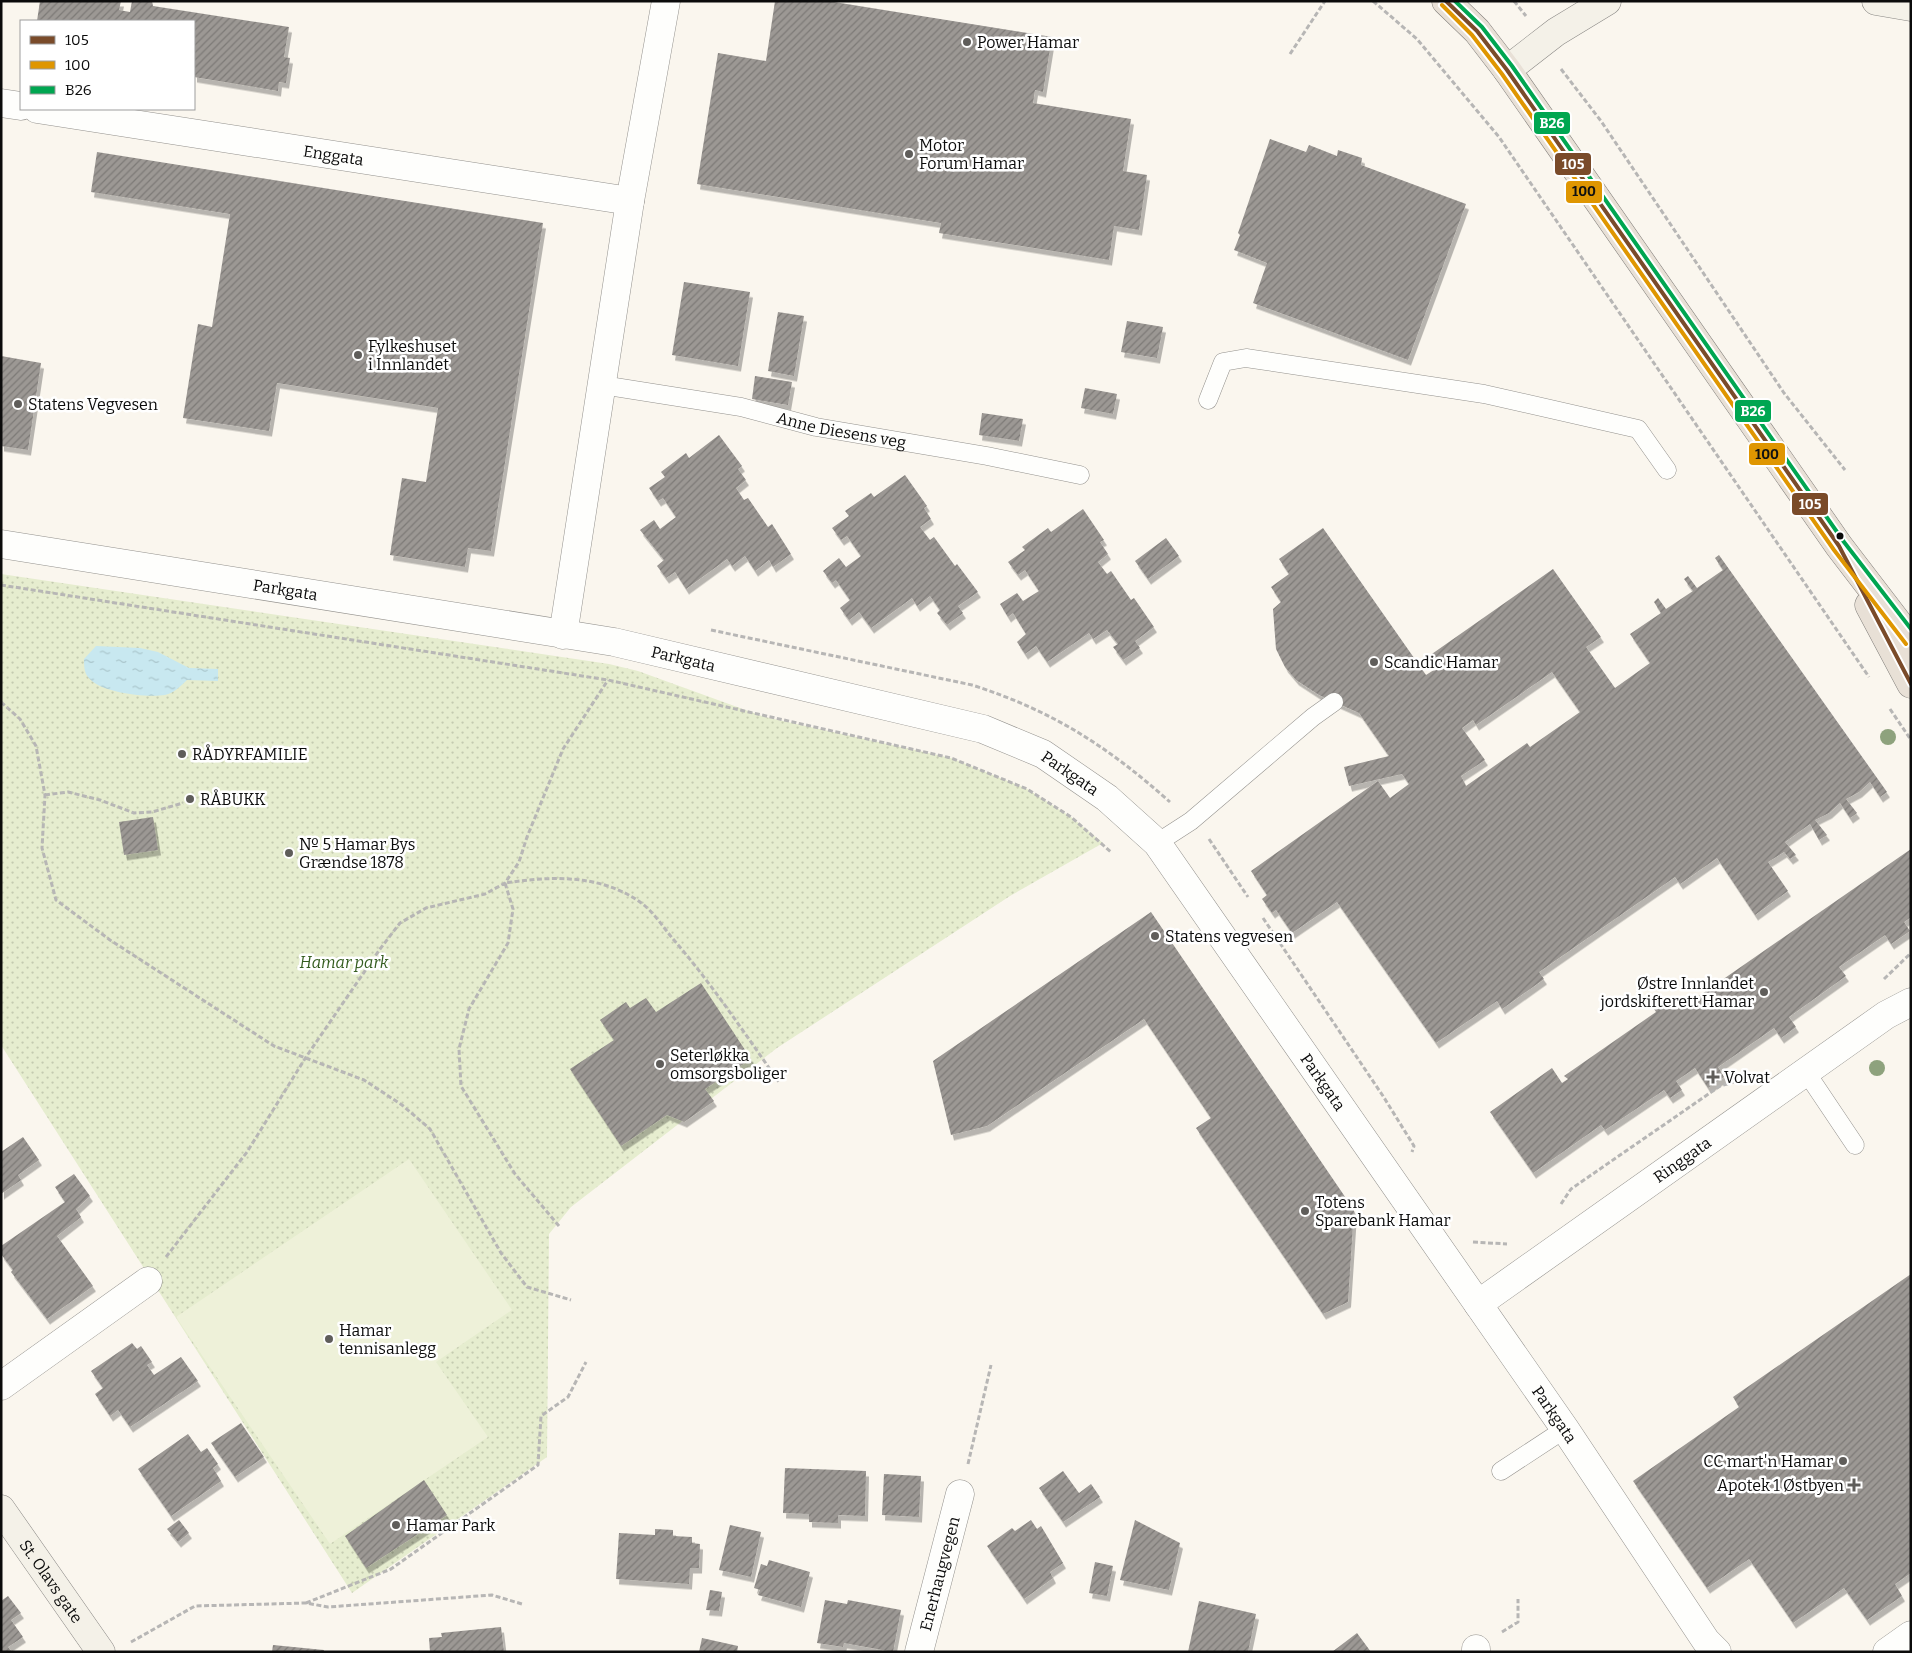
<svg xmlns="http://www.w3.org/2000/svg" width="1912" height="1653" viewBox="0 0 1912 1653" font-family="Bitter,serif">
<style>
.park{fill:url(#park-dots)}
.pitch{fill:#eef1d9}
.water{fill:url(#water-ripples)}
.building{fill:url(#building-hatch);fill-rule:evenodd;filter:url(#shadow)}
.lines{fill:none;stroke-linecap:round;stroke-linejoin:round}
.service-casing{stroke:#93918d;stroke-width:19}
.minor-casing{stroke:#93918d;stroke-width:29}
.secondary-casing{stroke:#898784;stroke-width:29}
.trunk-casing{stroke:#807e7a;stroke-width:29}
.path{stroke:#b7b6b5;stroke-width:3;stroke-dasharray:5 2.5;stroke-linecap:butt}
.service{stroke:#fefefc;stroke-width:18}
.minor{stroke:#fefefc;stroke-width:28}
.secondary{stroke:#f4f1e8;stroke-width:28}
.trunk{stroke:#e8e0d6;stroke-width:28}
.bus-1-casing{stroke:#fff;stroke-width:8}
.bus-2-casing{stroke:#fff;stroke-width:8}
.bus-3-casing{stroke:#fff;stroke-width:8}
.bus-1{stroke:#7a4b2a;stroke-width:4}
.bus-2{stroke:#df9601;stroke-width:4}
.bus-3{stroke:#00a651;stroke-width:4}
.tree{fill:#8ea27d}
.poi-dot{fill:#5f5d5a;stroke:#fff;stroke-width:2}
.bus-dot{fill:#0b0b0b;stroke:#fff;stroke-width:2}
.labels{text-anchor:middle;dominant-baseline:central;stroke-width:5;stroke-linejoin:round;paint-order:stroke}
.poi-label{font-size:16px;fill:#0b0b0b;stroke:#fff;text-anchor:start}
.street-label{font-size:16px;fill:#0b0b0b;stroke:#fff}
.park-label{font-size:16px;font-style:italic;fill:#355d20;stroke:#fff}
.line-badge{stroke:#fff;stroke-width:2}
.badge-label{font-size:14px;text-anchor:middle;font-weight:bold;fill:#fff}
.pale-badge-label{font-size:14px;text-anchor:middle;font-weight:bold;fill:#111}
</style>
<defs>
<pattern id="park-dots" width="8" height="8" patternUnits="userSpaceOnUse" patternTransform="scale(1.25)"><rect width="8" height="8" fill="#e6edcf"/><path d="M2 2h.1M6 6h.1" fill="none" stroke="#c4cab0" stroke-width="1.8" stroke-linecap="round"/></pattern>
<pattern id="water-ripples" width="26" height="14" patternUnits="userSpaceOnUse" patternTransform="scale(1.25)"><rect width="26" height="14" fill="#c8e8f0"/><path d="M2 4q2-2 4 0t4 0M15 11q2-2 4 0t4 0" fill="none" stroke="#aac6cc"/></pattern>
<pattern id="building-hatch" width="6" height="6" patternUnits="userSpaceOnUse" patternTransform="scale(1.25)"><rect width="6" height="6" fill="#9c9894"/><path d="M-1 1l2-2M0 6l6-6M5 7l2-2" fill="none" stroke="#7d7a77"/></pattern>
<filter id="shadow"><feDropShadow dx="3" dy="5.5" stdDeviation="0" flood-color="#0004"/></filter>
</defs>
<rect width="100%" height="100%" fill="#faf6ee"/>
<path class="park" d="M1 574 609 664 638 671 765 717 951 758 1027 789 1071 817 1103 843 1010 896 777 1048 571 1207 549 1234 547 1457 352 1593 1 1045Z"/>
<path class="pitch" d="M409 1159 512 1310 436 1362 488 1437 330 1544 176 1317Z"/>
<path class="water" d="M96 646 140 648 158 652 189 668 218 669V681L187 680C181 686 174 693 165 695 148 698 99 693 88 677 84 672 84 665 84 659Z"/>
<path class="building" d="M40 1H121L119 10 130 12 132 1H152L153 6 289 27 284 57 290 58 286 83 279 82 278 91 194 77V21H37Z
M775 1H828L1052 37 1043 92 1035 90 1033 103 1131 119 1123 171 1147 175 1139 230 1114 226 1109 260 939 233 941 223 697 184 718 53 766 61Z
M1270 139 1306 152 1309 145 1337 156 1338 150 1362 158 1361 165 1466 204 1408 360 1253 303 1267 263 1234 250 1240 235 1238 233Z
M97 152 543 223 491 551 468 548 465 567 390 555 402 478 426 482 438 408 277 383 269 431 183 418 198 324 212 327 230 214 91 192Z
M684 282 750 292 738 366 672 355Z
M778 312 804 316 794 376 768 371Z
M1127 321 1163 327 1157 358 1121 352Z
M1 356 41 363 28 450 1 446Z
M755 376 792 382 788 405 752 399Z
M1085 388 1117 394 1113 414 1081 408Z
M982 413 1023 419 1019 441 979 435Z
M719 435 742 466 738 469 746 480 736 488 744 500 748 498 768 527 772 524 791 554 773 567 769 560 755 571 745 556 732 566 727 559 686 589 675 572 666 578 657 566 664 560 640 530 654 520 660 529 676 517 663 498 658 501 649 488 665 477 661 472 686 453 689 458Z
M905 475 927 506 924 508 931 519 920 527 930 540 934 537 955 566 957 564 978 592 958 606 963 613 947 625 937 613 940 610 930 596 917 606 912 598 871 628 859 612 849 620 840 608 850 600 836 580 832 583 823 571 839 558 846 567 861 556 847 536 841 540 832 528 849 516 845 511 871 493 874 497Z
M1083 509 1104 540 1100 542 1108 554 1098 562 1107 574 1111 571 1131 600 1134 598 1154 627 1135 641 1140 648 1123 660 1113 647 1118 644 1107 630 1093 639 1089 633 1047 662 1036 646 1025 654 1017 642 1026 634 1013 613 1008 617 1000 604 1017 593 1023 601 1039 591 1025 570 1018 575 1008 562 1025 550 1022 547 1048 528 1051 532Z
M1323 528 1426 675 1437 668 1429 656 1553 569 1601 637 1586 647 1615 688 1650 663 1630 634 1661 613 1654 602 1658 598 1666 609 1693 591 1684 579 1688 576 1697 588 1723 570 1715 558 1719 555 1887 792 1880 797 1870 782 1859 792 1846 799 1857 813 1850 818 1840 803 1829 813 1815 820 1827 835 1819 840 1810 824 1785 842 1796 855 1790 859 1784 852 1768 862 1788 891 1755 915 1717 858 1680 884 1675 877 1539 972 1544 979 1502 1009 1497 1001 1436 1043 1337 902 1292 933 1276 910 1272 913 1262 899 1267 895 1251 871 1378 781 1390 798 1409 784 1402 774 1349 786 1344 767 1389 756 1359 713 1319 695 1296 680 1285 667 1276 649 1273 609 1281 602 1271 587 1289 574 1279 559ZM1552 672 1580 712 1530 747 1527 743 1466 786 1461 776 1485 760 1462 728 1473 720 1476 725Z
M1166 538 1179 556 1148 579 1135 561Z
M153 817 158 850 124 855 119 822Z
M1911 849V917L1904 922 1910 931 1891 944 1885 935 1839 967 1846 976 1789 1017 1796 1027 1781 1038 1774 1028 1718 1067 1724 1077 1708 1088 1695 1068 1676 1081 1682 1090 1670 1098 1664 1090 1605 1130 1601 1125 1533 1173 1490 1112 1552 1068 1562 1083 1568 1079 1564 1076 1656 1012 1654 1009 1669 997 1677 1007 1684 1002 1686 1005Z
M1151 912 1354 1210 1348 1302 1323 1314 1196 1128 1211 1118 1144 1019 987 1126 951 1135 933 1061Z
M701 983 751 1059 705 1089 714 1101 684 1122 667 1115 621 1146 570 1069 614 1040 600 1020 626 1002 630 1008 646 998 656 1012Z
M23 1137 39 1160 18 1175 21 1180 1 1194V1152Z
M74 1174 90 1196 76 1209 81 1217 57 1236 93 1286 47 1319 11 1272 13 1270 1 1254V1246L65 1202 55 1187Z
M1911 1274V1573L1895 1584 1902 1596 1867 1620 1844 1588 1793 1623 1749 1559 1707 1588 1633 1481 1739 1407 1733 1397Z
M132 1343 137 1349 141 1346 152 1362 147 1365 154 1375 181 1357 198 1381 130 1427 118 1410 110 1416 95 1394 103 1388 91 1371Z
M241 1423 264 1457 235 1477 211 1443Z
M188 1434 201 1452 207 1448 218 1464 213 1468 221 1481 171 1516 138 1469Z
M785 1468 866 1471 865 1516 838 1515V1523L809 1522V1514L783 1513Z
M1063 1471 1079 1493 1091 1484 1100 1497 1063 1522 1039 1488Z
M884 1474 921 1476 919 1517 882 1515Z
M424 1480 447 1515 366 1568 345 1536Z
M179 1520 189 1533 178 1542 167 1529Z
M1031 1520 1037 1529 1041 1526 1063 1563 1050 1572 1053 1578 1024 1599 987 1546 1012 1528 1015 1531Z
M1135 1520 1180 1543 1169 1590 1120 1580Z
M730 1525 761 1532 751 1577 719 1570Z
M655 1529 673 1530V1536L692 1537V1543L700 1544 699 1568H690L689 1584 616 1579 619 1533 655 1535Z
M769 1560 810 1572 801 1607 758 1595 760 1590 754 1588 761 1564 767 1566Z
M1095 1562 1113 1566 1107 1596 1089 1593Z
M710 1590 722 1592 719 1611 706 1610Z
M8 1596 21 1613 11 1620 23 1637 8 1647 12 1652H1V1601Z
M825 1600 847 1604 848 1600 901 1610 893 1652 844 1643 843 1647 817 1643Z
M1199 1601 1256 1614 1248 1652H1188Z
M501 1627 504 1652H430L429 1638 442 1637 441 1633Z
M1357 1633 1371 1652H1332Z
M702 1638 738 1646 737 1652H699Z
M273 1645 324 1650V1652H272Z"/>
<g class="lines">
<defs>
<g id="service">
<path id="s1" d="M602 385 741 407 816 427 987 456 1080 475"/>
<path d="M1208 400 1223 362 1246 358 1484 394 1638 429 1667 470"/>
<path d="M1157 843 1191 821 1313 717 1334 702"/>
<path d="M1806 1072 1855 1145"/>
<path d="M1501 1471 1565 1429"/>
</g>
<g id="minor">
<path d="M1 103 21 106"/>
<path id="s2" d="M37 109 630 201"/>
<path id="s3" d="M1 544 614 642 983 729 1043 754 1107 798 1157 843 1565 1429 1706 1641 1717 1652"/>
<path d="M563 635 630 201 666 1"/>
<path id="s4" d="M1478 1304 1886 1015 1911 1002"/>
<path d="M1 1386 148 1281"/>
<path id="s5" d="M919 1652 960 1494"/>
<path d="M1476 1652V1649"/>
<path d="M1887 1652 1911 1635"/>
</g>
<g id="secondary">
<path d="M1876 1 1911 7"/>
<path d="M1507 70 1556 32 1607 1"/>
<path id="s6" d="M1 1509 101 1652"/>
</g>
<path id="trunk" d="M1446 1 1477 31 1507 70 1839 546 1911 640
M1869 605 1911 684"/>
</defs>
<use href="#service" class="service-casing"/>
<use href="#minor" class="minor-casing"/>
<use href="#secondary" class="secondary-casing"/>
<use href="#trunk" class="trunk-casing"/>
<path class="path" d="M1373 1 1417 39 1499 137 1869 677
M1514 1 1526 16
M1290 54 1325 1
M1561 69 1601 121 1784 393 1845 470
M1 585 608 680 951 758 1027 789 1071 817 1111 852
M711 630 972 685C1053 711 1107 746 1170 802
M1 702 20 719 36 746 45 795 42 848 56 900 110 940 274 1046 364 1080 402 1105 430 1129 501 1253 527 1287 571 1300
M1890 709 1911 740
M45 795 68 792 100 800 134 813 152 812 183 803
M1209 839 1248 897
M1263 918 1383 1096 1414 1146 1412 1152
M1884 979 1911 953
M1561 1204 1571 1189 1720 1086 1734 1082
M559 1226 515 1174 461 1086 459 1049 469 1009 508 943 513 909 505 883C551 876 600 874 640 902 653 911 663 927 673 939 712 984 745 1034 779 1082
M1473 1242 1507 1244
M166 1257 247 1152 306 1057 380 949 400 923 426 908 485 894 505 883 519 862 527 837 563 749 608 680
M968 1464 991 1365
M306 1603 391 1569 538 1465 541 1416 568 1397 586 1362
M1502 1632 1518 1622V1599
M131 1642 195 1606 306 1603 328 1607 492 1595 522 1604"/>
<use href="#service" class="service"/>
<use href="#minor" class="minor"/>
<use href="#secondary" class="secondary"/>
<use href="#trunk" class="trunk"/>
<defs>
<path id="bus-1" d="M1446 1 1477 31 1507 70 1839 546 1911 684"/>
<path id="bus-2" d="M1442 5 1472 35 1502 74 1834 550 1906 644"/>
<path id="bus-3" d="M1455 1 1482 27 1512 66 1844 542 1911 629"/>
</defs>
<use href="#bus-1" class="bus-1-casing"/>
<use href="#bus-2" class="bus-2-casing"/>
<use href="#bus-3" class="bus-3-casing"/>
<use href="#bus-1" class="bus-1"/>
<use href="#bus-2" class="bus-2"/>
<use href="#bus-3" class="bus-3"/>
</g>
<g class="tree">
<circle cx="1888" cy="737" r="8"/>
<circle cx="1877" cy="1068" r="8"/>
</g>
<g class="poi-dot">
<circle cx="967" cy="42" r="5"/>
<circle cx="909" cy="154" r="5"/>
<circle cx="358" cy="355" r="5"/>
<circle cx="18" cy="404" r="5"/>
<circle cx="1374" cy="662" r="5"/>
<circle cx="182" cy="754" r="5"/>
<circle cx="190" cy="799" r="5"/>
<circle cx="289" cy="853" r="5"/>
<circle cx="1155" cy="936" r="5"/>
<circle cx="1764" cy="992" r="5"/>
<circle cx="660" cy="1064" r="5"/>
<path d="M1710.5 1069.5h5v5h5v5h-5v5h-5v-5h-5v-5h5z"/>
<circle cx="1305" cy="1211" r="5"/>
<circle cx="329" cy="1339" r="5"/>
<circle cx="1843" cy="1461" r="5"/>
<path d="M1851.5 1477.5h5v5h5v5h-5v5h-5v-5h-5v-5h5z"/>
<circle cx="396" cy="1525" r="5"/>
</g>
<circle class="bus-dot" cx="1840" cy="536" r="4.5"/>
<g class="labels">
<g class="poi-label">
<text x="977" y="42">Power Hamar</text>
<text x="919" y="145">Motor<tspan x="919" dy="18">Forum Hamar</tspan></text>
<text x="368" y="346">Fylkeshuset<tspan x="368" dy="18">i Innlandet</tspan></text>
<text x="28" y="404">Statens Vegvesen</text>
<text x="1384" y="662">Scandic Hamar</text>
<text x="192" y="754">RÅDYRFAMILIE</text>
<text x="200" y="799">RÅBUKK</text>
<text x="299" y="844">№ 5 Hamar Bys<tspan x="299" dy="18">Grændse 1878</tspan></text>
<text x="1165" y="936">Statens vegvesen</text>
<text x="1754" y="983" text-anchor="end">Østre Innlandet<tspan x="1754" dy="18">jordskifterett Hamar</tspan></text>
<text x="670" y="1055">Seterløkka<tspan x="670" dy="18">omsorgsboliger</tspan></text>
<text x="1724" y="1077">Volvat</text>
<text x="1315" y="1202">Totens<tspan x="1315" dy="18">Sparebank Hamar</tspan></text>
<text x="339" y="1330">Hamar<tspan x="339" dy="18">tennisanlegg</tspan></text>
<text x="1833" y="1461" text-anchor="end">CC mart'n Hamar</text>
<text x="1844" y="1485" text-anchor="end">Apotek 1 Østbyen</text>
<text x="406" y="1525">Hamar Park</text>
</g>
<g class="street-label">
<text stroke="none"><textPath href="#s2" startOffset="300">Enggata</textPath></text>
<text stroke="none"><textPath href="#s1" startOffset="244">Anne Diesens veg</textPath></text>
<text stroke="none"><textPath href="#s3" startOffset="288">Parkgata</textPath></text>
<text stroke="none"><textPath href="#s3" startOffset="692">Parkgata</textPath></text>
<text stroke="none"><textPath href="#s3" startOffset="1098">Parkgata</textPath></text>
<text stroke="none"><textPath href="#s3" startOffset="1501">Parkgata</textPath></text>
<text stroke="none"><textPath href="#s4" startOffset="250">Ringgata</textPath></text>
<text stroke="none"><textPath href="#s3" startOffset="1906">Parkgata</textPath></text>
<text stroke="none"><textPath href="#s5" startOffset="81">Enerhaugvegen</textPath></text>
<text stroke="none"><textPath href="#s6" startOffset="88">St. Olavs gate</textPath></text>
</g>
<g class="park-label">
<text x="344" y="962">Hamar park</text>
</g>
</g>
<g class="line-badge">
<rect x="1533" y="111" width="38" height="24" rx="5" fill="#00a651"/>
<rect x="1554" y="152" width="38" height="24" rx="5" fill="#7a4b2a"/>
<rect x="1565" y="180" width="38" height="24" rx="5" fill="#df9601"/>
<rect x="1734" y="399" width="38" height="24" rx="5" fill="#00a651"/>
<rect x="1748" y="442" width="38" height="24" rx="5" fill="#df9601"/>
<rect x="1791" y="492" width="38" height="24" rx="5" fill="#7a4b2a"/>
</g>
<g class="badge-label">
<text x="1552" y="128">B26</text>
<text x="1573" y="169">105</text>
<text x="1753" y="416">B26</text>
<text x="1810" y="509">105</text>
</g>
<g class="pale-badge-label">
<text x="1584" y="196">100</text>
<text x="1767" y="459">100</text>
</g>
<rect width="1912" height="1653" fill="none" stroke="#0b0b0b" stroke-width="5"/>
<rect x="20" y="20" width="175" height="90" fill="#ffffff" stroke="#9d9d9d"/>
<rect x="30" y="36" width="25" height="8" fill="#7a4b2a" stroke="#9d9d9d"/>
<text x="65" y="45" font-size="15" fill="#0b0b0b">105</text>
<rect x="30" y="61" width="25" height="8" fill="#df9601" stroke="#9d9d9d"/>
<text x="65" y="70" font-size="15" fill="#0b0b0b">100</text>
<rect x="30" y="86" width="25" height="8" fill="#00a651" stroke="#9d9d9d"/>
<text x="65" y="95" font-size="15" fill="#0b0b0b">B26</text>
</svg>
